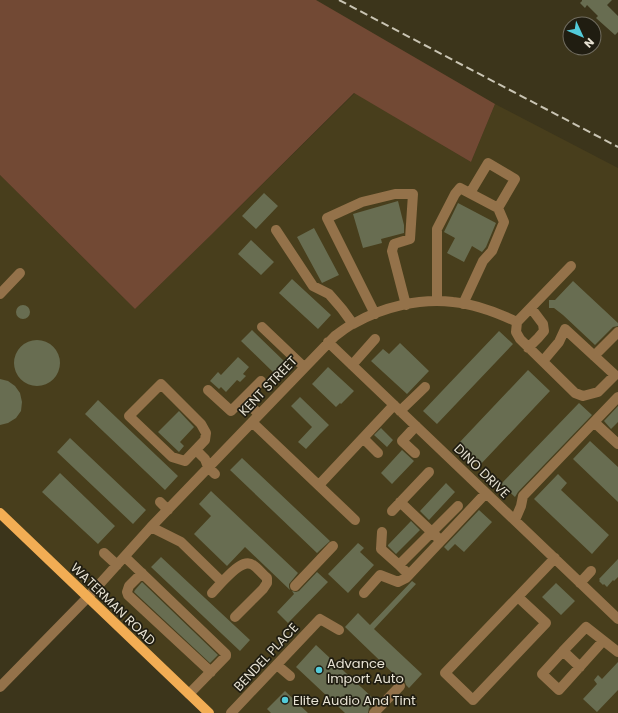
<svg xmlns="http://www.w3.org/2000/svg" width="618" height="713" viewBox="0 0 618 713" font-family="Poppins,sans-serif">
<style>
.built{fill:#483e1c}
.green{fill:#724934}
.building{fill:#686d51}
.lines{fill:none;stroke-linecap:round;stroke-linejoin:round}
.minor{stroke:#94724a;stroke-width:10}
.major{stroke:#f2ad54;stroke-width:10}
.rail{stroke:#c9c4b3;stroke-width:2;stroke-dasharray:8 4;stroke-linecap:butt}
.poi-dot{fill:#52cbda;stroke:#201d11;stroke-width:1.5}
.labels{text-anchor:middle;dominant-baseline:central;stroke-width:3.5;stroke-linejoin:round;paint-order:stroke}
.street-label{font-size:13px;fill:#e7e2d3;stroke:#201d11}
.poi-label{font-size:13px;fill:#e7e2d3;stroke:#201d11;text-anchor:start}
</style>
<rect width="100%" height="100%" fill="#3c351b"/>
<path class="built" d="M355 93 471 162 495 104 618 168V713H209L0 513V175L135 309 211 235Z"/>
<path class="green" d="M0 0H316L495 104 471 162 354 93 211 235 135 309 0 175Z"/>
<path class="building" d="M582 0H612L607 5 618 16V32L615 35 596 18 598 16 587 5 585 8 580 3 582 1Z
M264 193 278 206 256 229 242 216Z
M398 201 404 225V233L381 239 382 243 363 248 353 214Z
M458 203 496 223 486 247 482 252 472 246 464 262 447 253 455 238 444 232Z
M314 228 339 275 322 283 297 237Z
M251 240 274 262 261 275 238 254Z
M292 279 331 315 318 329 279 293Z
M573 281 618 323V326L613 327 595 345 563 315 554 308H549V300H555Z
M16 312a7 7 0 1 1 14 0a7 7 0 1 1-14 0Z
M252 330 286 363 275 374 241 341Z
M499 331 513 344 437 424 423 411Z
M14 363a23 23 0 1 1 46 0a23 23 0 1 1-46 0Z
M400 343 429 371 407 394 371 361 383 349 389 354Z
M238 357 249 367 243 374 246 376 240 382 237 380 226 392 221 387 219 389 210 381 218 372 221 375Z
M328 367 354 391 341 404 340 403 336 407 312 384Z
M528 370 550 391 480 465 458 444Z
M0 379 8 381 15 386 20 393 22 402 21 411 16 418 8 423 0 425Z
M300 397 329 425 320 434 306 449 298 442 312 427 291 406Z
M98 400 178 476 165 490 85 414Z
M579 403 592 415 518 492 515 497 501 484Z
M618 406V422L611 429 604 421Z
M179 411 194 427 180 442 184 446 179 452 158 432Z
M381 428 393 440 387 447 374 435Z
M70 438 146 510 133 524 57 452Z
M590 441 618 467V502L573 459Z
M402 450 414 461 392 484 381 473Z
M242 458 330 541 317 553 230 470Z
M60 473 115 526 98 544 42 492Z
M558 474 567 483 561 490 609 535 592 554 534 499Z
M446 483 455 492 429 520 420 511Z
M211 491 298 573 289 584V587L290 590 245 547 227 566 194 534 211 516 199 504Z
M479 510 492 522 464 552 455 544 448 551 444 547Z
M411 521 420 530 396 554 388 546V545Z
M358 543 364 548 360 552 374 565 348 593 328 574Z
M161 557 250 640 240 651 151 567Z
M618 559V577L614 581 613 580 607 587 604 584 603 585 599 581 600 580 599 579Z
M317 572 328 582 288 623 277 612 294 594 292 591 296 592 299 591Z
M412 581 416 584 374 629 422 674 409 688 406 685 405 682 400 680 345 627 358 613 370 625Z
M142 582 218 655 210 663 134 592 135 590Z
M556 583 575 601 561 615 542 597Z
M316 645 376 701 369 708 368 713H345L296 667Z
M618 662V690L597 712 583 699 597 684 594 680 598 675 602 679Z
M285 691 308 713H271L267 709Z"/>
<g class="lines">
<path class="minor" d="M470 193 488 163 515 179 498 208
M276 230 313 286 329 294 342 309 353 324
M0 294 20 273
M437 301V229L455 194 460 188 498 208 504 222 492 251 483 261 463 304
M375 314 327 218 362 202 395 194H413L410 239 394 244 392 251 406 305
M262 327 304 367
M328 342 618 619
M528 348 538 338 544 331 543 324 531 308
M594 356 618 332
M543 361 559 342 565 329 615 375 598 392 583 396 575 393 520 339 516 332 517 322 571 266
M352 365 375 339
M161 384 201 424 206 433 205 440 185 461 172 457 129 416Z
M208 390 231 411 261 381
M243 399 259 414
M400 411 425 387
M252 422 355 520
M594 422 618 444
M363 438 378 453
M196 450 205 459 208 467 215 474
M415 453 402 441 416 426
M319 485 394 405
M160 502 168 510
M400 502 437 537
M392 511 429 472
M515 520 521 506 523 496 618 397
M151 527 181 542 222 582C229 575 243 558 253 565 258 568 262 574 267 578V583L263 589 235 617
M382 532 381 549 399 565
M104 553 117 565
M125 557 226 654V656L189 694
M142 573 129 586 127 592 128 595 211 672
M409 575 399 565 458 506
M580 583 591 571
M295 586 333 546
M212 593 222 582
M364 593 380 575 398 582 406 578 486 493
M518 597 546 623 473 700 445 673 555 558
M603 641 559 690 542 674 563 651 586 627 618 652
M563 651 580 667
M277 665 290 676
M0 687 88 597 151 527 335 336C341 332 346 327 353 324 382 307 420 298 453 302 475 304 498 313 517 322
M231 713 320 619 339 630
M374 713 400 686"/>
<path class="major" d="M0 513 209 713"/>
<path class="rail" d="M339 0 618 147"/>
</g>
<g class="poi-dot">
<circle cx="319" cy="670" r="4"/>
<circle cx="285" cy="700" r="4"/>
</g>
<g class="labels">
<g class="street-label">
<text transform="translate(268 386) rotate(-46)">KENT STREET</text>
<text transform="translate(482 471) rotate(44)">DINO DRIVE</text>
<text transform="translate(113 604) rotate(44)">WATERMAN ROAD</text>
<text transform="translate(266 657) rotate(-47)">BENDEL PLACE</text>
</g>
<g class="poi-label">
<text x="327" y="663">Advance<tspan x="327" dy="15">Import Auto</tspan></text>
<text x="293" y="700">Elite Audio And Tint</text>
</g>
</g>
<g transform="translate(582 36) rotate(134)"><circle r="19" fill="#201d11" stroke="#706c5f"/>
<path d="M0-3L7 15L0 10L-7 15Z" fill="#52cbda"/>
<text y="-6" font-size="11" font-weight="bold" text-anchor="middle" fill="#e7e2d3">N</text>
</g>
</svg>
